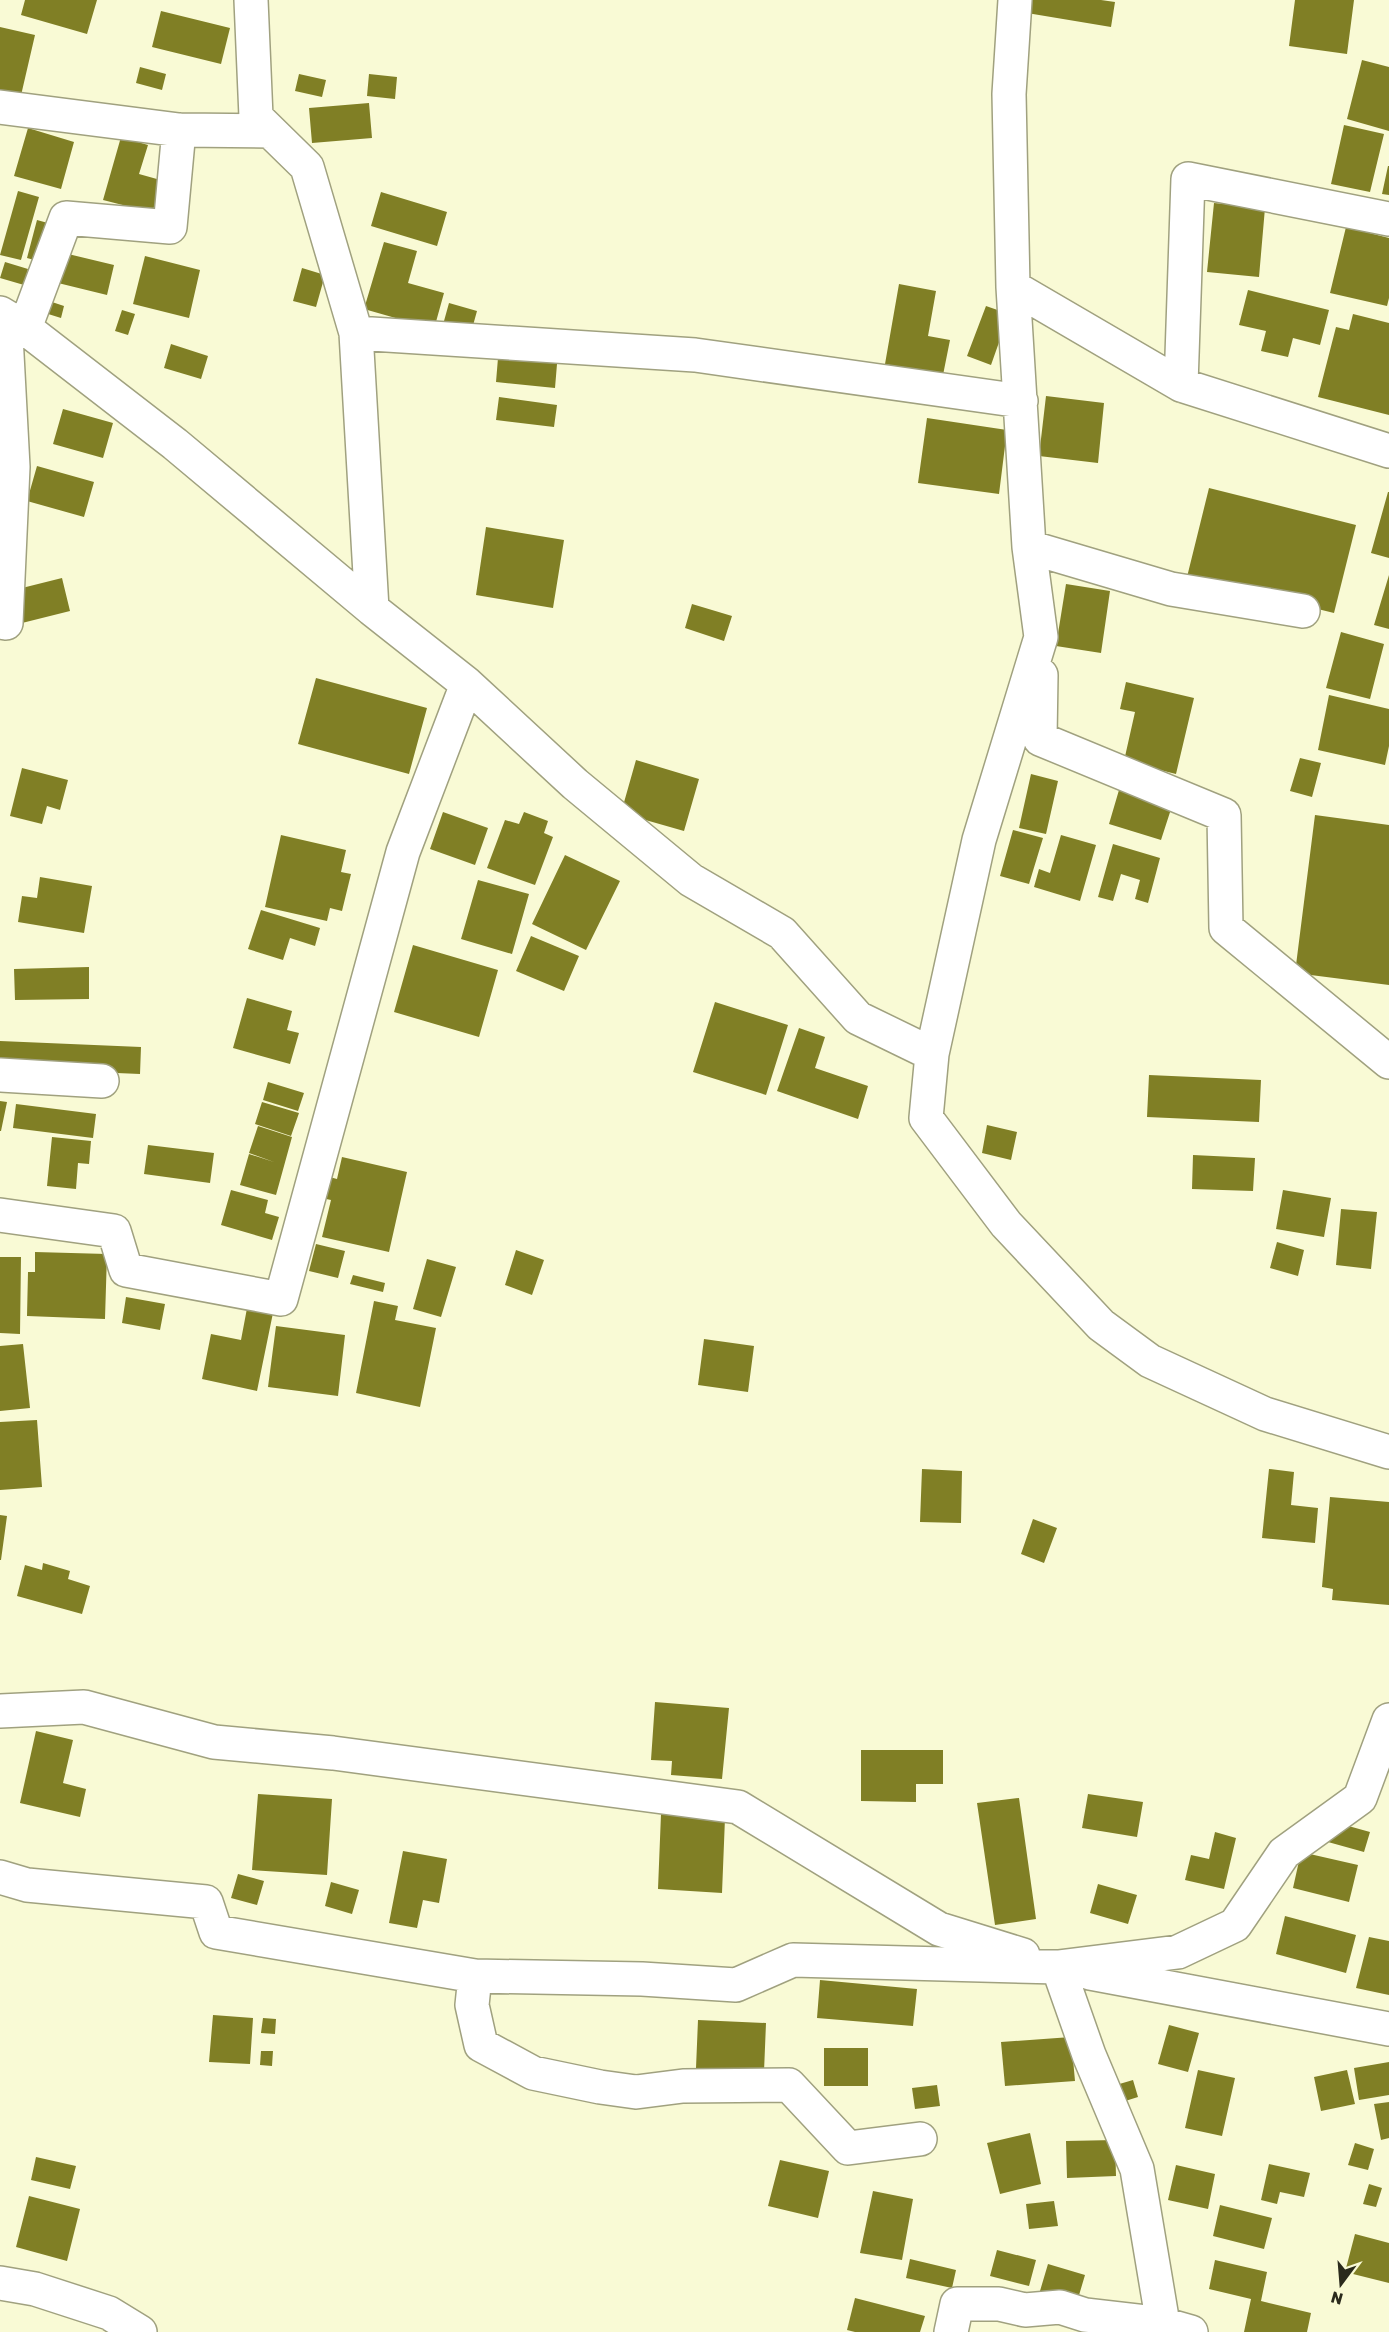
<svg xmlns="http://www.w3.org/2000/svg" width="1389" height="2332" viewBox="0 0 1389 2332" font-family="Rubik,sans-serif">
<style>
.building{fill:#807f25}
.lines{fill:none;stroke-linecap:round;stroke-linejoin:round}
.street-casing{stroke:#a0a17f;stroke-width:36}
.street{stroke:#fff;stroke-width:33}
</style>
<rect width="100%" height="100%" fill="#f9fad5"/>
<path class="building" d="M25 0H97L87 34 21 15Z
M1030 0H1101L1115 2 1111 27 1027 13Z
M1295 0H1354L1347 54 1289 46Z
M161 11 230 28 221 64 152 47Z
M0 27 35 35 19 104 0 100Z
M1362 60 1389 67V131L1347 119Z
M140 67 166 74 162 90 136 83Z
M299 74 326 80 322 97 295 91Z
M369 74 397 77 395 99 367 96Z
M369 103 372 138 312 143 309 108Z
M1344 125 1384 134 1370 192 1331 184Z
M28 128 74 142 61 189 14 176Z
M121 137 148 145 139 174 164 181 154 213 103 200Z
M1388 166H1389V195L1382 194Z
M18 191 39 197 21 260 0 255Z
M381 192 447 212 437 246 371 226Z
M1214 203 1265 208 1259 277 1207 272Z
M37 220 55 225 45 263 27 258Z
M1346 227 1389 238V298L1387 306 1330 293Z
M384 242 417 251 408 283 444 293 434 329 364 309Z
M64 253 114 265 107 295 58 283Z
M145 256 200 270 189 318 133 304Z
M5 262 28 269 24 285 0 278Z
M302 268 325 275 316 307 293 301Z
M899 284 936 291 928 336 950 340 943 375 885 364Z
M1248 290 1329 310 1320 345 1293 338 1288 357 1261 351 1266 331 1239 325Z
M49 301 64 306 61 318 45 313Z
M449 303 477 311 472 329 444 321Z
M986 306 1009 314 991 365 967 356Z
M122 310 135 314 128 335 115 331Z
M1353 314 1389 323V415L1318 397 1336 327 1349 330Z
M171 344 208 356 201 379 164 368Z
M499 346 558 352 555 388 496 382Z
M1046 396 1104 403 1098 463 1039 456Z
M499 397 557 405 554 427 496 420Z
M63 409 113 423 103 458 53 444Z
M927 418 1007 430 999 494 918 483Z
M37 466 94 482 84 517 27 501Z
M1209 488 1356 525 1334 613 1187 577Z
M1388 492H1389V558L1371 553Z
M486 527 564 540 553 608 476 595Z
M1389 575V629L1374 625Z
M62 578 70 611 22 623 14 590Z
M1066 584 1110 591 1101 653 1056 646Z
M692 604 732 616 724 641 685 628Z
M1341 632 1384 644 1370 699 1326 688Z
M316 678 427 708 409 774 298 744Z
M1126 682 1194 698 1176 774 1124 761 1135 712 1120 709Z
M1329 695 1389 709V746L1385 765 1318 750Z
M1300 758 1321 763 1312 797 1290 791Z
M636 760 699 779 684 831 621 813Z
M22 768 68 780 60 810 47 806 42 824 10 816Z
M1031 774 1058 781 1046 834 1019 828Z
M1119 790 1172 806 1161 840 1109 824Z
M443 812 488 828 475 865 430 849Z
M524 812 548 821 544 833 553 837 535 885 487 868 505 820 519 824Z
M1315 815 1389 825V985L1295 973Z
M1013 830 1043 838 1029 884 1000 876Z
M281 835 346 850 341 872 351 874 342 911 330 908 327 921 265 907Z
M1061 835 1096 845 1080 901 1034 887 1039 869 1050 873Z
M1113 844 1160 858 1148 903 1135 899 1140 880 1121 874 1113 901 1098 897Z
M565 855 620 881 586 950 532 924Z
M40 877 92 886 84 933 18 922 22 896 37 898Z
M478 880 529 894 512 954 461 939Z
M261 910 320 928 315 946 290 938 283 960 248 949Z
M531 936 579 956 564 991 516 971Z
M413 945 498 970 479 1037 394 1012Z
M89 967V999L15 1000 14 969Z
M247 998 292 1011 287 1030 299 1033 290 1064 233 1048Z
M715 1002 788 1025 766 1095 693 1072Z
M799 1028 825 1037 815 1068 868 1086 858 1119 777 1091Z
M0 1041 141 1047 140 1074 0 1068Z
M1149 1075 1261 1080 1259 1122 1147 1117Z
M268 1082 304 1093 298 1111 263 1100Z
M0 1101 7 1102 1 1131H0Z
M262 1102 299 1113 291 1136 255 1124Z
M16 1104 96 1114 93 1138 13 1128Z
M987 1125 1017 1132 1011 1160 982 1153Z
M258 1126 292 1137 276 1195 240 1185 249 1154 274 1162 249 1153Z
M52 1137 91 1141 89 1164 78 1163 76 1189 47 1186Z
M148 1145 214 1153 210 1183 144 1174Z
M1193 1155 1255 1158 1253 1191 1192 1189Z
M342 1157 407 1172 389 1252 322 1237 331 1200 317 1197 322 1175 337 1179Z
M231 1190 268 1200 265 1213 279 1217 272 1240 221 1225Z
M1283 1190 1331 1198 1324 1237 1276 1229Z
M1341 1209 1377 1212 1371 1269 1336 1265Z
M1277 1242 1304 1250 1298 1276 1270 1268Z
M316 1244 345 1251 338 1278 309 1271Z
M516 1250 544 1260 532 1295 505 1285Z
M35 1252 107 1254 105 1319 27 1316 28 1272H35Z
M0 1257H21L20 1334 0 1333Z
M427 1259 456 1267 441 1317 413 1309Z
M353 1275 385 1283 383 1292 350 1284Z
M126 1297 165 1304 160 1330 122 1323Z
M374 1301 398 1306 395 1320 436 1328 420 1407 356 1393Z
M248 1303 274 1308 257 1391 202 1379 211 1334 241 1340Z
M276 1326 345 1335 338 1396 268 1387Z
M704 1339 754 1346 748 1392 698 1385Z
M23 1344 30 1408 0 1411V1346Z
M37 1420 42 1487 0 1490V1422Z
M922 1469 962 1471 961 1523 920 1522Z
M1269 1469 1294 1472 1291 1505 1318 1508 1315 1543 1262 1538Z
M1330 1497 1389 1502V1605L1332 1600 1333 1589 1322 1587Z
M0 1515 7 1516 1 1560H0Z
M1033 1519 1057 1528 1044 1563 1021 1554Z
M43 1563 70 1571 68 1579 90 1586 82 1614 17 1596 25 1565 42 1570Z
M655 1702 729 1708 722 1779 671 1775 672 1761 651 1760Z
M36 1731 73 1740 63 1783 86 1789 80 1817 20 1803Z
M861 1750H943V1784H916V1802L861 1801Z
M258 1794 332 1799 327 1875 252 1870Z
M1088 1794 1143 1802 1137 1837 1082 1828Z
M1019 1798 1036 1919 995 1925 977 1803Z
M661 1814 725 1818 722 1893 658 1889Z
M1334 1822 1370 1832 1364 1852 1328 1842Z
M1215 1832 1236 1838 1224 1889 1185 1880 1191 1855 1209 1859Z
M403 1851 447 1859 439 1903 423 1900 417 1928 389 1923Z
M1301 1852 1358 1865 1349 1902 1293 1888Z
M238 1874 264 1881 257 1905 231 1898Z
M331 1882 359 1890 352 1914 325 1906Z
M1098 1884 1137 1895 1128 1924 1090 1913Z
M1285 1916 1356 1935 1346 1973 1276 1954Z
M1369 1937 1389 1941V1995L1356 1988Z
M820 1980 917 1989 913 2026 817 2018Z
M213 2015 253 2018 250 2064 209 2062Z
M263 2018 276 2019 275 2034 261 2033Z
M698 2020 766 2023 764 2072 696 2068Z
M1169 2025 1199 2033 1188 2072 1158 2064Z
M1071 2037 1075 2081 1005 2086 1001 2042Z
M824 2048H868V2086H824Z
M261 2051H273L272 2066 260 2065Z
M1389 2062V2095L1359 2100 1354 2068Z
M1198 2070 1235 2078 1222 2136 1185 2128Z
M1347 2070 1355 2104 1321 2111 1314 2077Z
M1133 2080 1138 2097 1122 2102 1116 2085Z
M937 2085 940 2106 915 2109 912 2088Z
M1389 2102V2138L1381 2140 1374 2104Z
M1030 2133 1041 2184 1000 2194 987 2143Z
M1115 2140 1116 2176 1067 2178 1066 2141Z
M1355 2143 1374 2149 1368 2170 1348 2165Z
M36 2157 76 2166 70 2189 31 2180Z
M780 2160 829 2171 818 2218 768 2206Z
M1269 2164 1310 2173 1304 2197 1280 2192 1277 2204 1261 2200Z
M1176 2165 1215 2174 1208 2209 1168 2200Z
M1369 2184 1382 2188 1376 2207 1363 2204Z
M873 2191 913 2199 902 2260 860 2253Z
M29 2196 80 2209 67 2261 16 2247Z
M1054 2201 1058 2226 1029 2229 1026 2204Z
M1220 2205 1272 2218 1264 2249 1213 2236Z
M1355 2234 1389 2243V2283L1345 2272Z
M997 2250 1036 2260 1029 2286 990 2276Z
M910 2259 956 2270 952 2288 906 2278Z
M1215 2260 1267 2272 1261 2301 1311 2313 1307 2332H1244L1251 2299 1209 2289Z
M1048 2264 1085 2275 1077 2302 1040 2291Z
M855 2298 925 2316 920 2332H855L847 2330Z"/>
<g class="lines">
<defs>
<path id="street" d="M251 0 256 117 307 167 356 333 372 609
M0 107 179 130 270 131
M1013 287 1181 385 1389 451
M0 313 25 328 175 444 372 609 467 684 575 784 691 880 782 933 858 1018 932 1054 926 1118 1006 1224 1101 1325 1150 1361 1265 1414 1389 1452
M25 328 66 218 170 227 179 130
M356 333 695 355 1021 401
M1181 385 1188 179 1389 219
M1029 547 1171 589 1303 611
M0 622 6 623 13 467 5 317
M1041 675 1040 739 1224 815 1226 928 1389 1062
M932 1054 979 840 1041 637 1029 547 1013 287 1009 94 1015 0
M0 1075 102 1081
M0 1215 114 1231 126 1270 281 1299 403 852 467 684
M0 1711 84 1707 214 1742 333 1753 738 1807 939 1929 1023 1955
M0 1877 27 1885 206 1902 216 1932 475 1976 642 1979 736 1985 793 1960 1058 1967 1178 1952 1235 1925 1284 1853 1360 1798 1389 1720
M1058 1967 1089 2055 1137 2169 1163 2324 1162 2332
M1090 1973 1389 2029
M475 1976 472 2005 481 2045 533 2073 600 2087 636 2092 683 2086 789 2085 848 2148 920 2139
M0 2283 35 2289 109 2313 140 2332
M951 2332 957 2304H999L1025 2310 1060 2307 1085 2315 1163 2324 1191 2332"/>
</defs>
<use href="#street" class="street-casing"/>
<use href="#street" class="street"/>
</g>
<g transform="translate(1341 2284) rotate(196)" stroke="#f9fad5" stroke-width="4.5" paint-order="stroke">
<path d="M0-4.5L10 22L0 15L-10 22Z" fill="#2a2a1c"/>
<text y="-9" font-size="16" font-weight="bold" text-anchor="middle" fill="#2a2a1c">N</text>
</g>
</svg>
